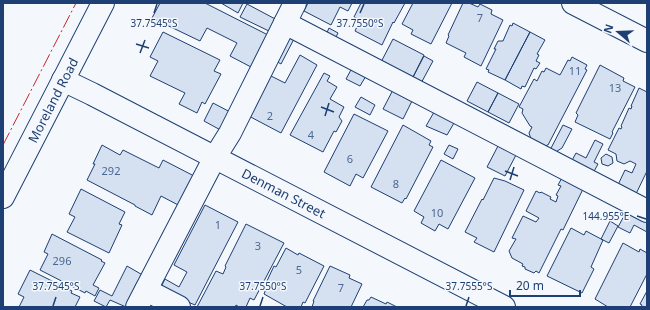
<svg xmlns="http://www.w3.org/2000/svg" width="650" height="310" viewBox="0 0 650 310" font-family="'Noto Sans',sans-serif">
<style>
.building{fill:#d5e0f0;stroke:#1d3f73}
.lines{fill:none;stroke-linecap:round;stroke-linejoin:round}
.minor-casing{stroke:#1d3f73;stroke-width:24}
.major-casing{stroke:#1d3f73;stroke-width:24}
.minor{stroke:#f4f7fb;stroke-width:22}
.major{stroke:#f4f7fb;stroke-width:22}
.power{stroke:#c62828;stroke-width:1;stroke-dasharray:14 3 2 3;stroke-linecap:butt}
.ticks{fill:none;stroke:#1d3f73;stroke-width:1.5}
.labels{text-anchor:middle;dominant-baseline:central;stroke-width:3;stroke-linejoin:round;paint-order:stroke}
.number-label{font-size:11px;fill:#4b6792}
.street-label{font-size:13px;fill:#1d3f73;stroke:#f4f7fb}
.ticks-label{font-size:10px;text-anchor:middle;fill:#1d3f73;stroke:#f4f7fb;stroke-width:3;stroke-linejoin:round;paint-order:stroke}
</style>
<rect width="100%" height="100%" fill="#f4f7fb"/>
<path class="building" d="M160 3H205L268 35 251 67 230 56 237 43 207 28 200 41 152 18Z
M221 3H243L238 13Z
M308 3H352L348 11 340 7 331 25 304 11Z
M361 3H405L394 23 393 22 382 45 355 31 360 20 354 17Z
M413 3H452L431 44 411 34 413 30 402 24Z
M463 3H469L478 7 480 4 492 10 491 14 503 20 481 66 464 57 466 53 446 43 449 36 448 35Z
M247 4 279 21 273 33 240 17Z
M513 23 530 32 505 80 488 72 489 70 486 69 496 49H494L498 41H503L510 25 512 26Z
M329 28 338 33 334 41 325 37Z
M163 32 220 60 214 71 221 74 205 104 202 102 197 113 179 104 185 93 150 76 158 61 150 57Z
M530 32 545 40 537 54 539 55 536 61 540 63 536 69 534 68 525 87 522 86 521 89 505 80Z
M284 35 295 37 281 64 271 58Z
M393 39 424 55 411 81 380 64Z
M300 55 317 65 281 133 245 114 267 74 285 83Z
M424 56 433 61 419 87 411 81Z
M572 57 587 65 585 69 587 70 548 145H547L546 146 531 139 529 133 532 127 530 126 522 113 523 109 519 107 534 79 537 81 542 71 544 72 546 68 560 75 568 60 570 61Z
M600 65 624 78 623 81 635 87 612 132 613 133 610 139 575 122 578 115 576 113Z
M352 68 366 76 360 86 346 79Z
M324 73 330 76 327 81 337 87 330 99 344 107 339 117 342 121 336 132 334 131 323 152 290 135Z
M477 82 498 93 488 112 467 101Z
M395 86 414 97 403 119 383 109Z
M639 88 647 92V171L634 198 616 189 625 170 632 173 636 164 630 161 624 164 617 161 616 154 608 150 619 128 621 129 622 127 621 126 629 108 631 109 632 106H631Z
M498 93 519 104 509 123 488 112Z
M361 97 375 105 370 115 355 107Z
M213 103 236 115 226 133 204 121Z
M437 107 457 118 447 135 426 126Z
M354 114 388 131 363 178 356 174 350 186 324 172Z
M403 125 431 141 429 145 433 147 406 199 405 198 402 203 371 187Z
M563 125 572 129 562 148 554 153 549 152Z
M595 140 603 144 594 162 598 164 591 177 569 166 576 153 586 158Z
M102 145 120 155 123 150 159 168 163 160 196 177 182 207 161 196 152 215 135 206V205L87 180 95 164H93Z
M449 145 458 149 453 159 444 154Z
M498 146 516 155 505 176 487 167Z
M606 154 612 157 613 163 608 166 602 164 601 158Z
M441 160 475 178 448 229 439 224 435 231 421 223 424 217 414 211Z
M564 174 585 185 563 230 561 229 539 273 536 271 534 273 525 269V267L522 266 523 264 512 258 509 251 516 239 512 238 523 216 536 222 539 218 526 211 536 191 540 193 541 192 551 197 550 199 556 202 558 196 556 195 561 186 558 185Z
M494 178 505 181 524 190 494 252 474 242 477 238 465 232 482 199 483 200Z
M81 189 125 212 119 224 122 225 109 253 67 232 75 217 69 214Z
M205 205 238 222 195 305 181 299 159 291 165 279 179 287 187 272 174 265Z
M629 207 647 217V232L634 225 630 233 618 227Z
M610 221 618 226 609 243 601 239Z
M246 224 284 243 254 300 250 298 246 307H239L236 305 235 307H197L216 271 223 274 226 267 225 266Z
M571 228 584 235 586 231 603 240 591 267 594 269 582 293 547 276Z
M52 234 102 260 101 261 105 263 93 285 99 288 95 296 86 291 85 293 40 270 48 254 44 252Z
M623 243 639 252 640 249 647 253V274L630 307H608L595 299Z
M286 248 298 255 299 253 324 266 305 303 303 302 301 307H287L264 294 268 284 266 283 274 266 276 267Z
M127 266 146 277 130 307H126L110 300 106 307 94 301 100 290 112 296Z
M330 266 350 275 349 278 362 284 351 307H312L314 301H313Z
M30 270 72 291 71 293 80 297 75 307H19L24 297 18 294Z
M647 291V307H641L642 305 640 304Z
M371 297 386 304 387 302 397 307H363L367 300H369Z"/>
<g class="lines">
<defs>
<g id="minor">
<path d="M573 3 647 41"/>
<path d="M285 23 647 211"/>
<path id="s1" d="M63 80 92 94 504 307"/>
<path d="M146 290 179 307"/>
<path d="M137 307 215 157 230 133 295 3"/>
</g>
<g id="major">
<path id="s2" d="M3 197 103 3"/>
</g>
</defs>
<use href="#minor" class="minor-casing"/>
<use href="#major" class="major-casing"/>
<use href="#minor" class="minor"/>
<use href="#major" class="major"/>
<path class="power" d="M3 145 76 3"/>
</g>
<path class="ticks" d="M154 13 157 4M360 13 364 4M136 44 149 48M140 53 145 40M321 107 334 112M325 116 329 103M505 171 518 176M510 180 514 167M637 216 646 219M53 306 56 297M260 306 263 297M466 306 469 297"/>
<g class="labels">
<g class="number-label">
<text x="480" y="17">7</text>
<text x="575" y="70">11</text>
<text x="615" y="87">13</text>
<text x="270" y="115">2</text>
<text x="311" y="134">4</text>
<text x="350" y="158">6</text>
<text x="111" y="170">292</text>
<text x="396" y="183">8</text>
<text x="437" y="212">10</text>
<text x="218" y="224">1</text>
<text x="258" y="245">3</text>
<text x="62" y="260">296</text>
<text x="299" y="269">5</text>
<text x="341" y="287">7</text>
</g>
<g class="street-label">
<text stroke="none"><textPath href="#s2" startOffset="109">Moreland Road</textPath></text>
<text stroke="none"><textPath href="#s1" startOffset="248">Denman Street</textPath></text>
</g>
</g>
<g class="ticks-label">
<text x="154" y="27">37.7545°S</text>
<text x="360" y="27">37.7550°S</text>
<text x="606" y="220">144.955°E</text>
<text x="56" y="290">37.7545°S</text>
<text x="263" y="290">37.7550°S</text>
<text x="469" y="290">37.7555°S</text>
</g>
<rect width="650" height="310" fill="none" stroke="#1d3f73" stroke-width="8"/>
<g transform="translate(618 32) rotate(289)" stroke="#f4f7fb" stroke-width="3" paint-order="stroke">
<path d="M0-3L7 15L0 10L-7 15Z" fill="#1d3f73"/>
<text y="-6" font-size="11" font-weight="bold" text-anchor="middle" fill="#1d3f73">N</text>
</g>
<path d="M510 290v6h70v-6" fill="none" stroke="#1d3f73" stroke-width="2"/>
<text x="516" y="290" font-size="12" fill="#1d3f73" stroke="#f4f7fb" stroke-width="3" paint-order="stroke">20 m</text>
</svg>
